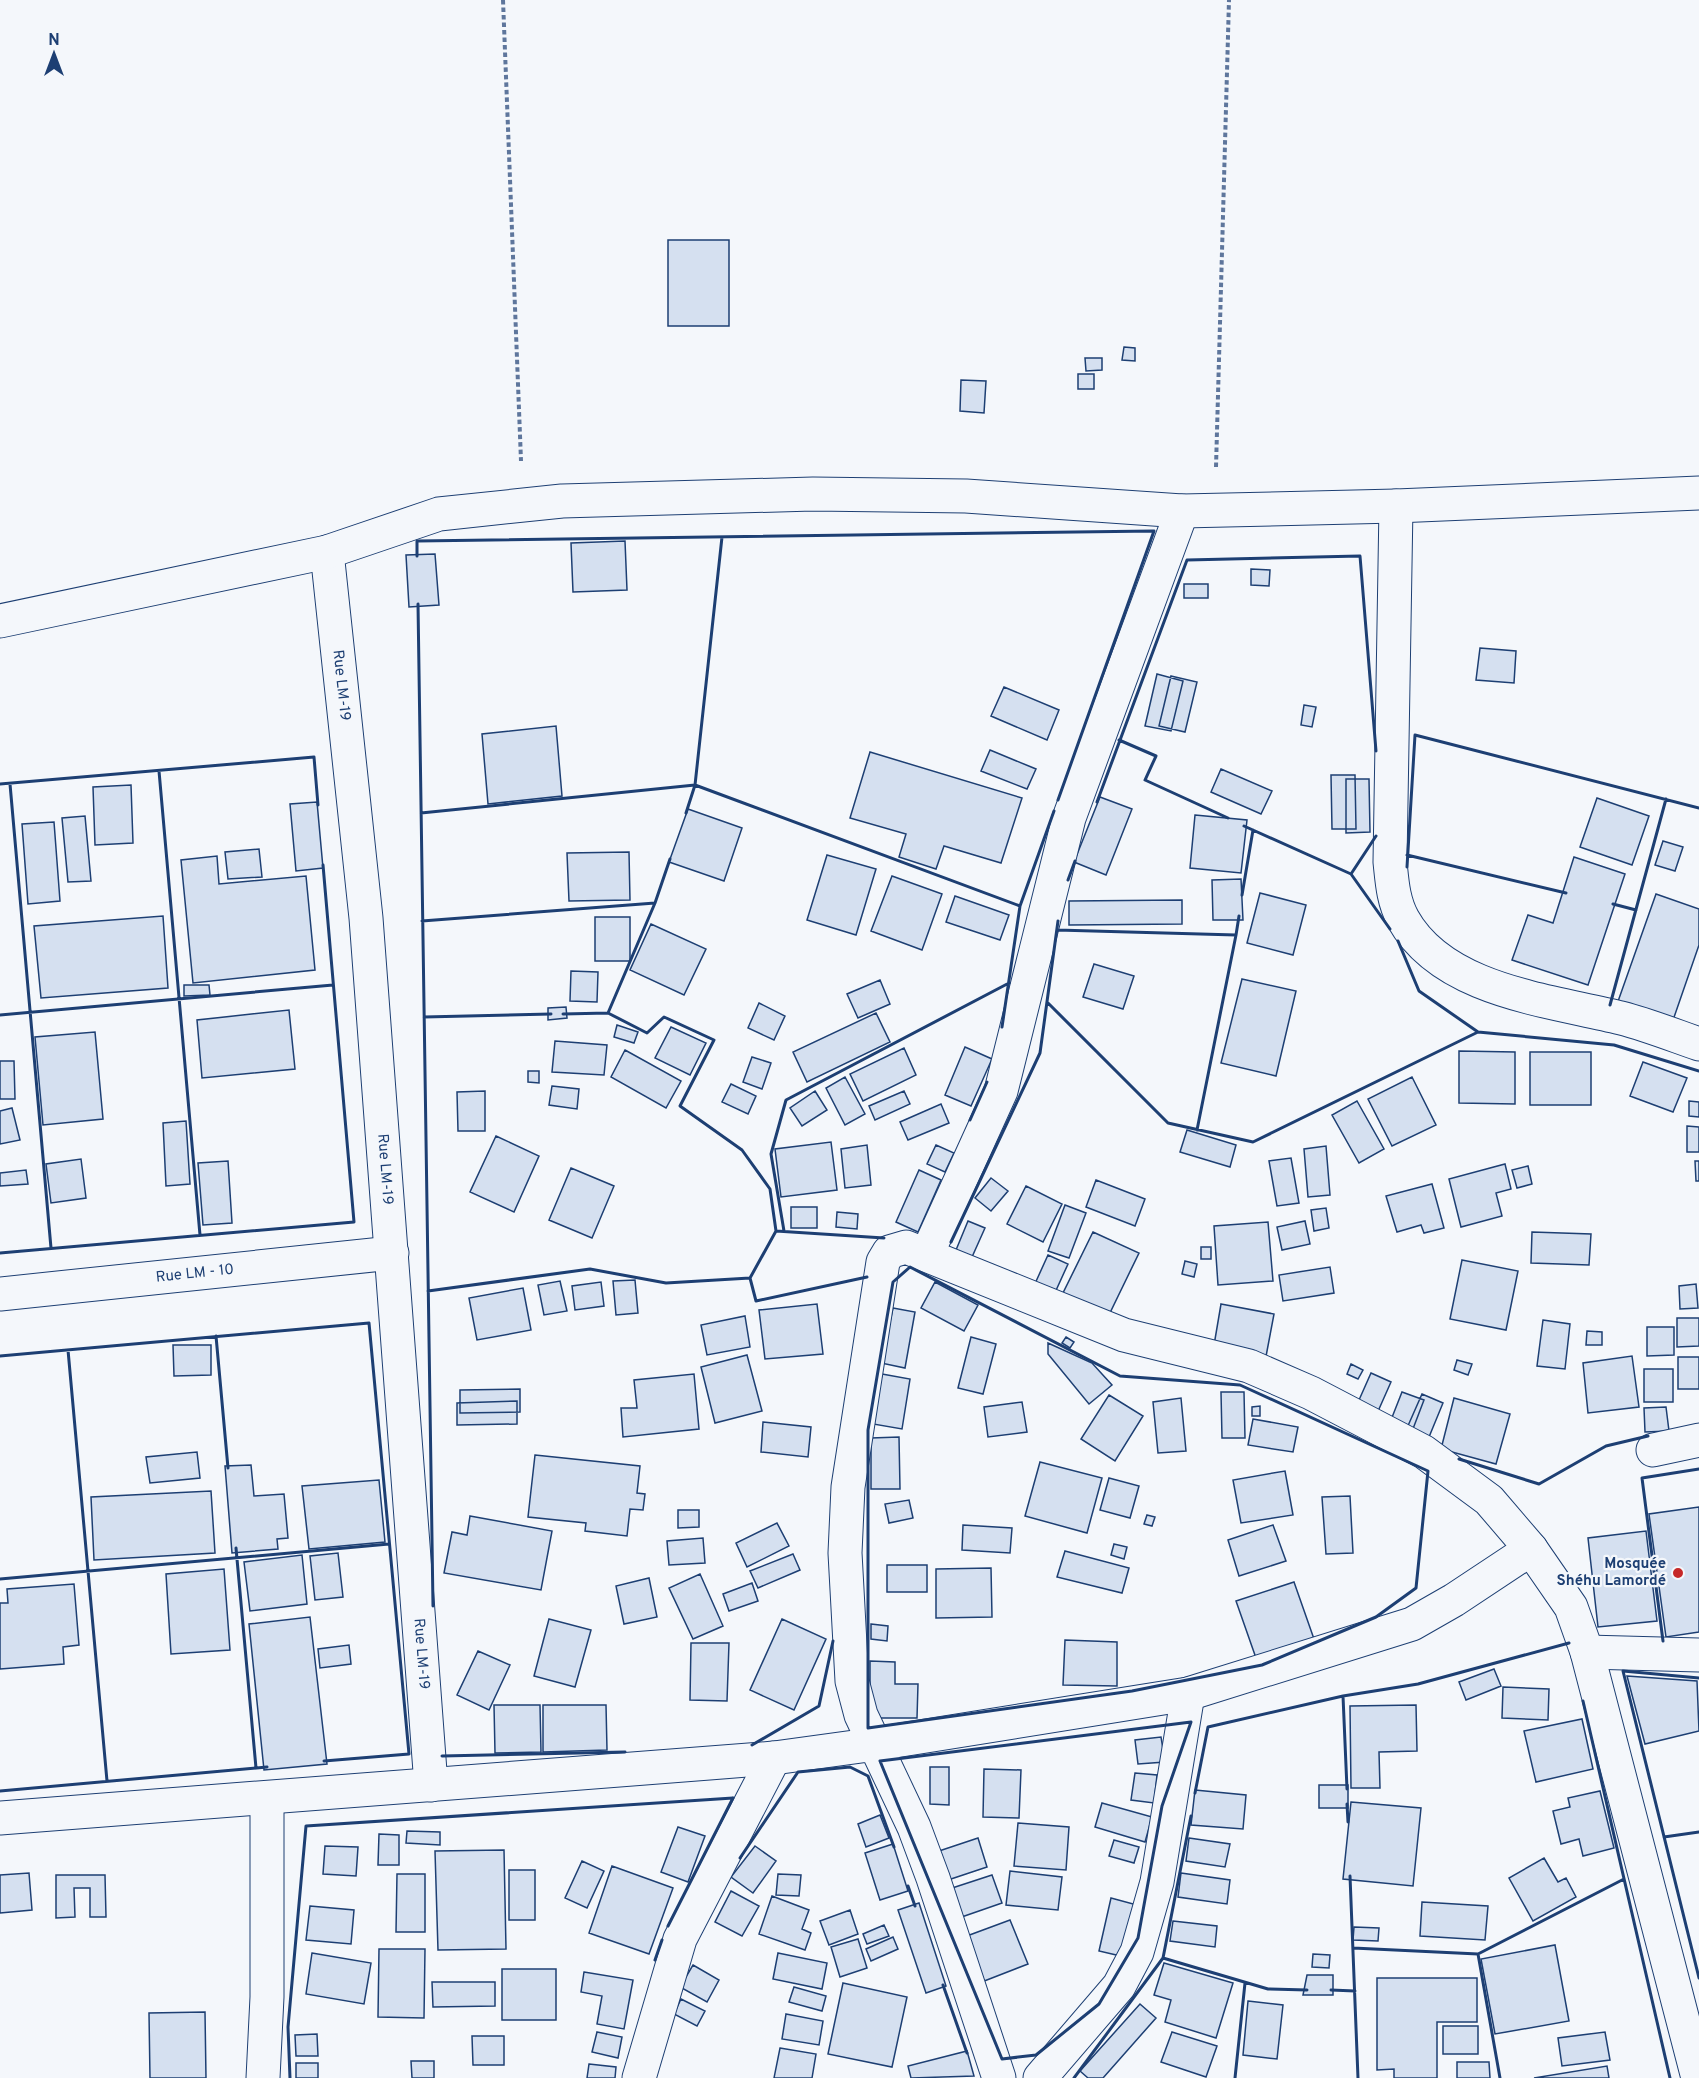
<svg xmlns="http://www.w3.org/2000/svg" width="1699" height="2078" viewBox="0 0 1699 2078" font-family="Overpass,sans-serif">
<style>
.building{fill:#d5e0f0;stroke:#1d3f73;stroke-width:1.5}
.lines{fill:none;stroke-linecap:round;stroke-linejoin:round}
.minor-casing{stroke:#1d3f73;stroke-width:35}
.path{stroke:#5e769c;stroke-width:4;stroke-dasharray:4.5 3;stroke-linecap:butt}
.minor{stroke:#f4f7fb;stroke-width:33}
.wall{stroke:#1d3f73;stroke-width:3}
.poi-dot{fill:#c62828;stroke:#f4f7fb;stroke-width:2}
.labels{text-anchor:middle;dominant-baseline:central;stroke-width:4.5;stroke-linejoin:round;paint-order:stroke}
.street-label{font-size:15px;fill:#1d3f73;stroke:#f4f7fb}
.poi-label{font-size:15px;font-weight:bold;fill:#1d3f73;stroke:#f4f7fb;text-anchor:end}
</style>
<rect width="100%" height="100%" fill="#f4f7fb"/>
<path class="building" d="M668 240H729V326H668Z
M1124 347 1135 348V361L1122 360Z
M1085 358H1102V370L1086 371Z
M1078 374H1094V389H1078Z
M961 380 986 381 984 413 960 411Z
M625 541 627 590 573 592 571 543Z
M435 554 439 605 409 607 406 555Z
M1251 569 1270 570 1269 586 1251 585Z
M1184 584H1208V598H1184Z
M1480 648 1516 651 1514 683 1476 680Z
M1157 674 1183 681 1171 731 1145 726Z
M1171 676 1197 682 1185 732 1159 726Z
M1004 687 1059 710 1047 740 991 716Z
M1304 705 1316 707 1312 727 1301 725Z
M556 726 562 796 488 804 482 734Z
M990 750 1036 769 1027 789 981 771Z
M870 752 1022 798 1001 863 944 846 936 869 899 857 906 834 850 818Z
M1221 769 1272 791 1261 814 1211 792Z
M1331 775H1355L1356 829H1332Z
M1346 779H1369L1370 832 1346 833Z
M131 785 133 843 95 845 93 787Z
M1100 797 1132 809 1106 875 1074 862Z
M1597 798 1649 816 1632 865 1580 847Z
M317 802 323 868 296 871 290 804Z
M688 809 742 828 724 881 669 862Z
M1195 815 1247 820 1241 873 1190 868Z
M85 816 91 881 68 882 62 818Z
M54 822 60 901 28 904 22 824Z
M1663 841 1683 847 1675 871 1655 865Z
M259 849 262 877 228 879 225 852Z
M629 852 630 900 569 901 567 853Z
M827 855 876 869 856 935 807 920Z
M217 856 219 884 306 876 315 970 193 983 181 860Z
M1574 857 1625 874 1588 985 1512 960 1528 915 1553 923Z
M892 876 942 894 922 950 871 931Z
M1241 879 1243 920H1213L1212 880Z
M1260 893 1306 905 1293 955 1247 943Z
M1656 894 1699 909V945L1671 1026 1616 1007Z
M955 896 1009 915 1000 940 946 922Z
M1182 900V924L1069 925V901Z
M163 916 168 988 41 998 34 926Z
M595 917H630V961H595Z
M651 924 706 949 684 995 630 970Z
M1094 964 1134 976 1123 1009 1083 997Z
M571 971 598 972 597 1002 570 1001Z
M1242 979 1296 991 1276 1076 1221 1063Z
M880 980 890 1004 858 1018 847 994Z
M184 985H209L210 995 184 996Z
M759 1003 785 1016 774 1040 748 1028Z
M566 1007 567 1018 548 1020V1008Z
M289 1010 295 1069 202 1078 197 1020Z
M876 1013 890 1042 807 1082 793 1052Z
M617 1025 638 1032 634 1043 614 1037Z
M671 1027 706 1043 690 1075 655 1058Z
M95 1032 103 1119 43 1125 35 1037Z
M555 1041 607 1045 604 1075 552 1072Z
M965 1047 992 1059 971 1106 945 1095Z
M904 1048 916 1075 863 1101 850 1074Z
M625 1050 681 1081 666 1108 611 1077Z
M1459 1051 1515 1052V1104L1459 1103Z
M1530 1052H1591V1105H1530Z
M752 1057 771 1063 762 1089 743 1082Z
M0 1061H14L15 1099H0Z
M1643 1062 1687 1078 1673 1112 1630 1096Z
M528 1071H539V1083L528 1082Z
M845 1077 865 1114 845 1125 826 1088Z
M1412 1077 1436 1125 1392 1146 1368 1099Z
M731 1084 756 1096 748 1114 722 1102Z
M552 1086 579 1089 577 1109 549 1105Z
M485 1091V1131H458L457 1092Z
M815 1091 827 1110 802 1126 790 1108Z
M904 1091 910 1104 875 1120 869 1106Z
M1357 1101 1384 1149 1359 1163 1332 1115Z
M1689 1101 1699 1102V1117L1689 1116Z
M941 1104 949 1123 908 1140 900 1122Z
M12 1108 20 1140 0 1144V1111Z
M186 1121 190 1184 166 1186 163 1123Z
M1687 1126 1699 1127V1152H1687Z
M1187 1130 1236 1145 1230 1167 1180 1152Z
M496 1136 539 1156 514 1212 470 1192Z
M831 1142 837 1190 781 1197 775 1149Z
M867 1145 871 1185 845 1188 841 1149Z
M936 1145 954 1153 945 1172 927 1164Z
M1326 1146 1330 1195 1308 1197 1304 1149Z
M1291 1158 1299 1203 1277 1206 1269 1161Z
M81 1159 86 1198 51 1203 46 1164Z
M228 1161 232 1223 203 1225 198 1163Z
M1695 1161H1699V1181H1696Z
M1505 1164 1511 1189 1496 1193 1502 1216 1461 1227 1449 1179Z
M1528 1166 1532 1184 1517 1188 1512 1170Z
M571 1168 614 1186 592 1238 549 1220Z
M26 1170 28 1184 0 1186V1173Z
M919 1170 941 1180 918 1232 896 1222Z
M991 1178 1008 1191 991 1211 975 1198Z
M1096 1180 1145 1199 1135 1226 1086 1207Z
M1432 1184 1444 1228 1424 1233 1421 1225 1397 1232 1386 1196Z
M1026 1186 1062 1204 1043 1242 1007 1224Z
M1065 1205 1086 1213 1069 1258 1048 1251Z
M791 1207H817V1228H791Z
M1326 1208 1329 1228 1314 1231 1311 1210Z
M837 1212 858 1214 857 1229 836 1227Z
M968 1221 985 1228 972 1257 956 1250Z
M1305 1221 1310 1244 1282 1250 1277 1227Z
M1268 1222 1273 1281 1218 1285 1214 1226Z
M1093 1232 1139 1253 1107 1319 1061 1297Z
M1532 1232 1591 1234 1589 1265 1531 1263Z
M1201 1247H1211V1259H1201Z
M1048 1255 1068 1264 1053 1297 1033 1288Z
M1462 1260 1518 1271 1506 1330 1450 1319Z
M1185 1261 1197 1264 1194 1277 1182 1274Z
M1330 1267 1334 1293 1283 1301 1279 1275Z
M635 1280 638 1313 616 1315 613 1281Z
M560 1281 567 1311 544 1315 538 1285Z
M601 1282 604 1306 575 1310 572 1286Z
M935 1282 978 1305 964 1331 921 1308Z
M1696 1284 1698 1308 1680 1309 1679 1286Z
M523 1288 531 1330 477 1340 469 1298Z
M817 1304 823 1354 765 1359 759 1310Z
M1221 1304 1274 1314 1264 1367 1212 1357Z
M893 1308 915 1312 905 1368 881 1363Z
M745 1316 750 1347 707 1355 701 1325Z
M1677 1318H1699V1346L1677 1347Z
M1543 1320 1570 1324 1565 1369 1537 1366Z
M1647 1327H1674V1355L1647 1356Z
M1587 1331 1602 1332V1345H1586Z
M971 1337 996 1344 983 1394 958 1388Z
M1066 1337 1074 1342 1070 1348 1062 1343Z
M1048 1343 1092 1363 1112 1385 1089 1404 1048 1354Z
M173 1345H211V1375L174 1376Z
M747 1355 762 1411 715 1423 701 1367Z
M1632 1356 1639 1407 1588 1413 1583 1363Z
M1678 1357H1699V1389H1678Z
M1457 1360 1472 1364 1468 1375 1454 1370Z
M1351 1364 1363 1370 1358 1379 1347 1374Z
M1644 1369H1673V1402H1644Z
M1371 1373 1391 1382 1375 1418 1355 1409Z
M694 1374 699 1429 623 1437 621 1408H637L634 1380Z
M882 1374 910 1379 902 1429 873 1424Z
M520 1389V1412L460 1413V1390Z
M1221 1392H1244L1245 1438H1222Z
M1402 1392 1424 1400 1411 1434 1389 1425Z
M1422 1394 1443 1403 1429 1437 1407 1428Z
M1109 1395 1143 1416 1115 1461 1081 1439Z
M1181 1398 1186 1451 1158 1453 1153 1402Z
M1454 1398 1510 1414 1496 1464 1441 1449Z
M517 1401V1424L457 1425V1403Z
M1022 1402 1027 1432 988 1437 984 1407Z
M1260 1406V1416H1252V1407Z
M1666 1407 1669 1431 1645 1432 1644 1408Z
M1253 1419 1298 1427 1293 1452 1248 1445Z
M763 1422 811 1427 808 1457 761 1452Z
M899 1437 900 1489H871V1438Z
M197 1452 200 1478 150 1483 146 1457Z
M535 1455 640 1466 637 1493 645 1494 643 1510 630 1509 627 1536 585 1531 586 1523 528 1517Z
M1040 1462 1102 1478 1087 1533 1025 1516Z
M251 1465 254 1496 284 1494 288 1538 277 1539 278 1549 232 1553 225 1466Z
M1285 1471 1293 1515 1241 1523 1233 1480Z
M1109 1478 1139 1486 1130 1518 1100 1510Z
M379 1480 385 1542 309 1549 302 1486Z
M211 1491 215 1553 94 1560 91 1497Z
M1350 1496 1353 1553 1326 1554 1322 1497Z
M909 1500 913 1518 889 1523 885 1504Z
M1699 1507V1632L1666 1637 1649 1514Z
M678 1510H699V1527L678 1528Z
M1147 1515 1155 1517 1152 1526 1144 1524Z
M470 1516 552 1531 541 1590 444 1573 452 1532 467 1535Z
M777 1523 789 1546 747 1567 736 1543Z
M963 1525 1012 1528 1010 1553 962 1550Z
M1273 1525 1286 1561 1239 1576 1228 1540Z
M1646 1531 1657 1621 1598 1627 1588 1538Z
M703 1538 705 1563 669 1565 667 1541Z
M1114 1544 1127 1547 1124 1559 1111 1555Z
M1065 1551 1129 1568 1122 1593 1057 1577Z
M338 1553 343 1597 315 1600 310 1556Z
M793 1554 800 1570 758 1588 750 1571Z
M302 1555 307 1604 250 1611 244 1562Z
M887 1565H927V1592H887Z
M991 1568 992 1617 936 1618V1569Z
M224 1569 230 1650 171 1654 166 1574Z
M700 1574 723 1626 693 1639 669 1588Z
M649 1578 657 1617 624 1624 616 1586Z
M1294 1582 1314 1639 1256 1658 1236 1601Z
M752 1583 758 1601 729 1611 723 1594Z
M74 1584 79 1645 63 1647 64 1664 0 1669V1603H8L7 1589Z
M310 1617 327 1764 264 1770 249 1624Z
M549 1619 591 1630 575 1687 534 1676Z
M782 1619 826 1639 794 1710 750 1690Z
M871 1624 888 1626 887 1641 871 1639Z
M1065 1640 1117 1642V1686L1063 1685Z
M691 1643H729L727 1701 690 1700Z
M349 1645 351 1664 320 1668 318 1649Z
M478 1651 510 1665 489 1710 457 1695Z
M870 1661 895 1662V1684H918L917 1718H870Z
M1494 1669 1501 1686 1466 1700 1459 1682Z
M1627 1676 1697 1681 1699 1731 1645 1744Z
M1503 1687 1549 1689 1548 1720 1502 1718Z
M494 1705H540L541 1752 495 1753Z
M543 1705H606L607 1750 543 1752Z
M1416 1705 1417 1751 1379 1752 1380 1788H1351L1350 1706Z
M1582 1719 1593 1769 1536 1782 1524 1731Z
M1161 1737 1165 1762 1138 1764 1135 1740Z
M930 1767H949V1805L930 1804Z
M984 1769 1021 1770 1019 1818 983 1817Z
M1135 1773 1157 1775 1154 1803 1131 1800Z
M1319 1785H1348V1808H1319Z
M1195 1790 1246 1795 1243 1829 1191 1825Z
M1600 1791 1614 1848 1583 1856 1579 1839 1561 1844 1553 1811 1570 1807 1568 1798Z
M1351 1802 1421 1808 1413 1886 1343 1879Z
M1102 1803 1152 1817 1145 1842 1095 1827Z
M880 1815 889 1838 866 1847 858 1824Z
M1018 1823 1069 1827 1066 1870 1014 1866Z
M678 1827 705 1836 688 1882 661 1872Z
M407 1831 440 1832V1845L406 1843Z
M379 1834 399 1835V1865H378Z
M978 1838 987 1867 948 1880 939 1851Z
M1189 1838 1230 1844 1225 1867 1186 1861Z
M1114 1840 1139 1847 1134 1863 1109 1856Z
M893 1844 908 1891 880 1900 865 1853Z
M325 1846 358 1847 356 1876 323 1874Z
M755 1846 776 1861 753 1893 731 1877Z
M504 1850 506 1949 438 1950 435 1851Z
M1544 1858 1558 1882 1566 1878 1576 1897 1533 1921 1509 1878Z
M582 1861 604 1871 587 1908 565 1898Z
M612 1866 673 1888 649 1954 589 1933Z
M509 1870H535V1920H509Z
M1010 1871 1062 1877 1058 1910 1006 1905Z
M29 1873 32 1910 0 1913V1875Z
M1181 1873 1230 1880 1227 1904 1178 1897Z
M397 1874H425V1932H396Z
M778 1874 801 1875 799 1896 776 1895Z
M56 1875H105L106 1917H90V1888H74L75 1917 56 1918Z
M992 1875 1002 1903 953 1920 943 1891Z
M731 1891 759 1906 742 1936 715 1922Z
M772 1896 809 1910 802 1929 811 1933 805 1950 759 1934Z
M1111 1898 1137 1905 1125 1957 1099 1951Z
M1422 1902 1488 1906 1485 1940 1420 1936Z
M919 1903 946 1986 926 1993 898 1910Z
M310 1906 354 1910 351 1944 306 1940Z
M850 1910 858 1934 829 1945 820 1921Z
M1010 1920 1028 1964 974 1985 956 1940Z
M1173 1921 1217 1926 1215 1947 1170 1941Z
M884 1925 889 1936 867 1944 863 1934Z
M1354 1927 1379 1928 1378 1941 1353 1940Z
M893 1937 898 1949 871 1961 866 1949Z
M858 1939 867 1968 840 1977 831 1947Z
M1555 1945 1569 2021 1495 2034 1481 1959Z
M379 1949H425L424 2018 378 2017Z
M312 1953 371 1963 364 2004 306 1994Z
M778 1953 827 1963 822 1989 773 1979Z
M1313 1954 1330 1955 1329 1968 1312 1967Z
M1164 1963 1233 1983 1216 2038 1165 2022 1171 2000 1154 1995Z
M693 1965 719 1980 707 2002 680 1987Z
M502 1969H556V2020H502Z
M584 1972 633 1980 624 2029 597 2024 602 1996 581 1992Z
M1307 1975H1333V1995H1303Z
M1377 1978H1477V2022H1437V2078H1394V2069L1377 2070Z
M432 1982H495V2006L433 2007Z
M843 1983 907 1997 892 2067 828 2054Z
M794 1987 826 1996 822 2011 789 2002Z
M681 1999 705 2011 697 2026 674 2014Z
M1248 2001 1283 2005 1277 2059 1243 2055Z
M1140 2004 1156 2018 1103 2078H1088L1080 2071Z
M205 2012 206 2078H150L149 2013Z
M786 2014 823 2021 819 2045 782 2039Z
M1443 2026H1478V2054H1443Z
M597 2032 622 2037 618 2058 592 2052Z
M1172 2032 1217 2046 1206 2077 1161 2062Z
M1605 2032 1610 2060 1562 2066 1558 2038Z
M317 2034 318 2056H296L295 2035Z
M472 2036H504V2065H473Z
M780 2048 816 2054 812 2078H774Z
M967 2051 974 2076 911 2078 908 2066Z
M411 2061H434V2078H412Z
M1457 2062H1489L1490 2078H1457Z
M296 2063H318V2078H296Z
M589 2064 616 2067 615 2078H587Z
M1607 2066 1609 2078H1534Z"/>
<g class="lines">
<defs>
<g id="minor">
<path d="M1396 506 1390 862C1392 881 1393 901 1403 919 1443 991 1549 1000 1621 1018 1648 1025 1673 1035 1699 1044"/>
<path id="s1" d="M327 552 366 918 431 1785"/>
<path d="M0 621 327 552 439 514 562 501 813 494 966 496 1182 511 1396 506 1699 493"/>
<path d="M927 1254 1001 1091 1069 818 1182 511"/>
<path id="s2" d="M0 1294 392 1253"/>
<path d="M1653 1450 1699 1440"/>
<path d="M1531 1549 1571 1607 1587 1652 1698 2078"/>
<path d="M1587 1652 1699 1655"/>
<path d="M0 1818 774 1758 876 1744 1188 1694 1412 1624 1454 1600 1531 1549 1489 1500 1424 1452 1311 1393 1249 1366 1124 1335 906 1247 889 1252 883 1262 848 1487 845 1553 852 1681 861 1715 914 1827 933 1878 999 2078"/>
<path d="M263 2078 267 1997V1798"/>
<path d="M639 2078 680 1939 774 1758"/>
<path d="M1040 2078 1119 1986 1137 1952 1157 1882 1188 1694"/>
</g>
</defs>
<use href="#minor" class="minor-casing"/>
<path class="path" d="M503 0 521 461
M1216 467 1229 0"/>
<use href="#minor" class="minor"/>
<path class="wall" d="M417 556V541L1154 531 1058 800
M418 604 433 1606
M1119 740 1156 756 1145 780 1228 818
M159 771 200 1235
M0 784 314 757 318 805
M10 784 51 1248
M1097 802 1187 560 1360 556 1376 751
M421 813 695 785 1020 906 1054 811
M686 813 695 785 722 537
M1244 826 1351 874
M1376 836 1351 874 1390 929
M1407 855 1566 893
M1407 867 1415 735 1699 808
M1068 880 1075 861
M1242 895 1253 830
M1613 904 1636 910
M422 921 655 903 670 859
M1057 930 1236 935 1197 1130
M1236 935 1239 916
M1398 941 1419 991 1478 1032 1614 1045 1699 1071
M1048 1003 1168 1123 1253 1142 1478 1032
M1610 1005 1666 799
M608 1013 655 903
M563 1014 608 1013 647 1033 664 1017 714 1040 680 1106 742 1150 770 1189 776 1231 750 1278
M0 1015 333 985
M424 1017 551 1014
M1002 1027 1020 906
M970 1120 987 1082
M776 1231 884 1238
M784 1231 771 1154 786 1100 1009 983
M951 1242 1040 1053 1058 921
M0 1253 354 1222 323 865
M910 1267 1120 1376 1240 1385 1428 1471 1416 1588 1376 1617 1262 1665 1132 1691 868 1728V1430L893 1282Z
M428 1291 590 1269 666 1283 750 1278 756 1301 867 1277
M216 1336 228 1468
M68 1350 107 1781
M0 1356 369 1323 409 1754 324 1761
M1459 1459 1539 1484 1606 1446 1648 1436
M236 1548 256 1768
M0 1579 389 1544
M1663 1641 1642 1478 1699 1469
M1699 1678 1623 1671 1699 1978
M1343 1696 1347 1789
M1583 1701 1670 2078
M1191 1722 1162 1806 1138 1938 1099 2004 1036 2055 1002 2059 880 1761Z
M752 1745 819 1706 833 1641
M442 1756 625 1752
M0 1791 267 1767
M1195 1793 1208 1727 1343 1696 1418 1684 1569 1643
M1347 1804 1348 1822
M1664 1837 1699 1832
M740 1858 798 1772 850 1767 868 1776 894 1847
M1350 1876 1358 2078
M908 1886 915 1906
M668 1926 733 1798
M1353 1948 1478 1954 1624 1879
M1478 1954 1500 2078
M1163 1958 1268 1989 1307 1990
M655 1960 662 1940
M943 1985 967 2053
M1331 1990 1355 1991
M290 2078 288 2027 306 1826 733 1798
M1074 2078 1163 1958 1191 1816
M1235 2078 1245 1983"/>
</g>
<circle class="poi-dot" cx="1678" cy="1573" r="6"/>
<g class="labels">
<g class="street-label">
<text stroke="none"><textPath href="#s1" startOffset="134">Rue LM-19</textPath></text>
<text stroke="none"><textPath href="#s1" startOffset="620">Rue LM-19</textPath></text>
<text stroke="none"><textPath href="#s2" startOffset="196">Rue LM - 10</textPath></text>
<text stroke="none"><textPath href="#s1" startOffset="1106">Rue LM-19</textPath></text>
</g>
<g class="poi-label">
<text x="1666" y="1564">Mosquée<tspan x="1666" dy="17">Shéhu Lamordé</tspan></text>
</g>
</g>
<g transform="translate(54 54)" stroke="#f4f7fb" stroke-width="4.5" paint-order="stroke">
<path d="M0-4.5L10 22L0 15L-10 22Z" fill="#1d3f73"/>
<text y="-9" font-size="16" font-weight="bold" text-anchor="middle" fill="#1d3f73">N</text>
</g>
</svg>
